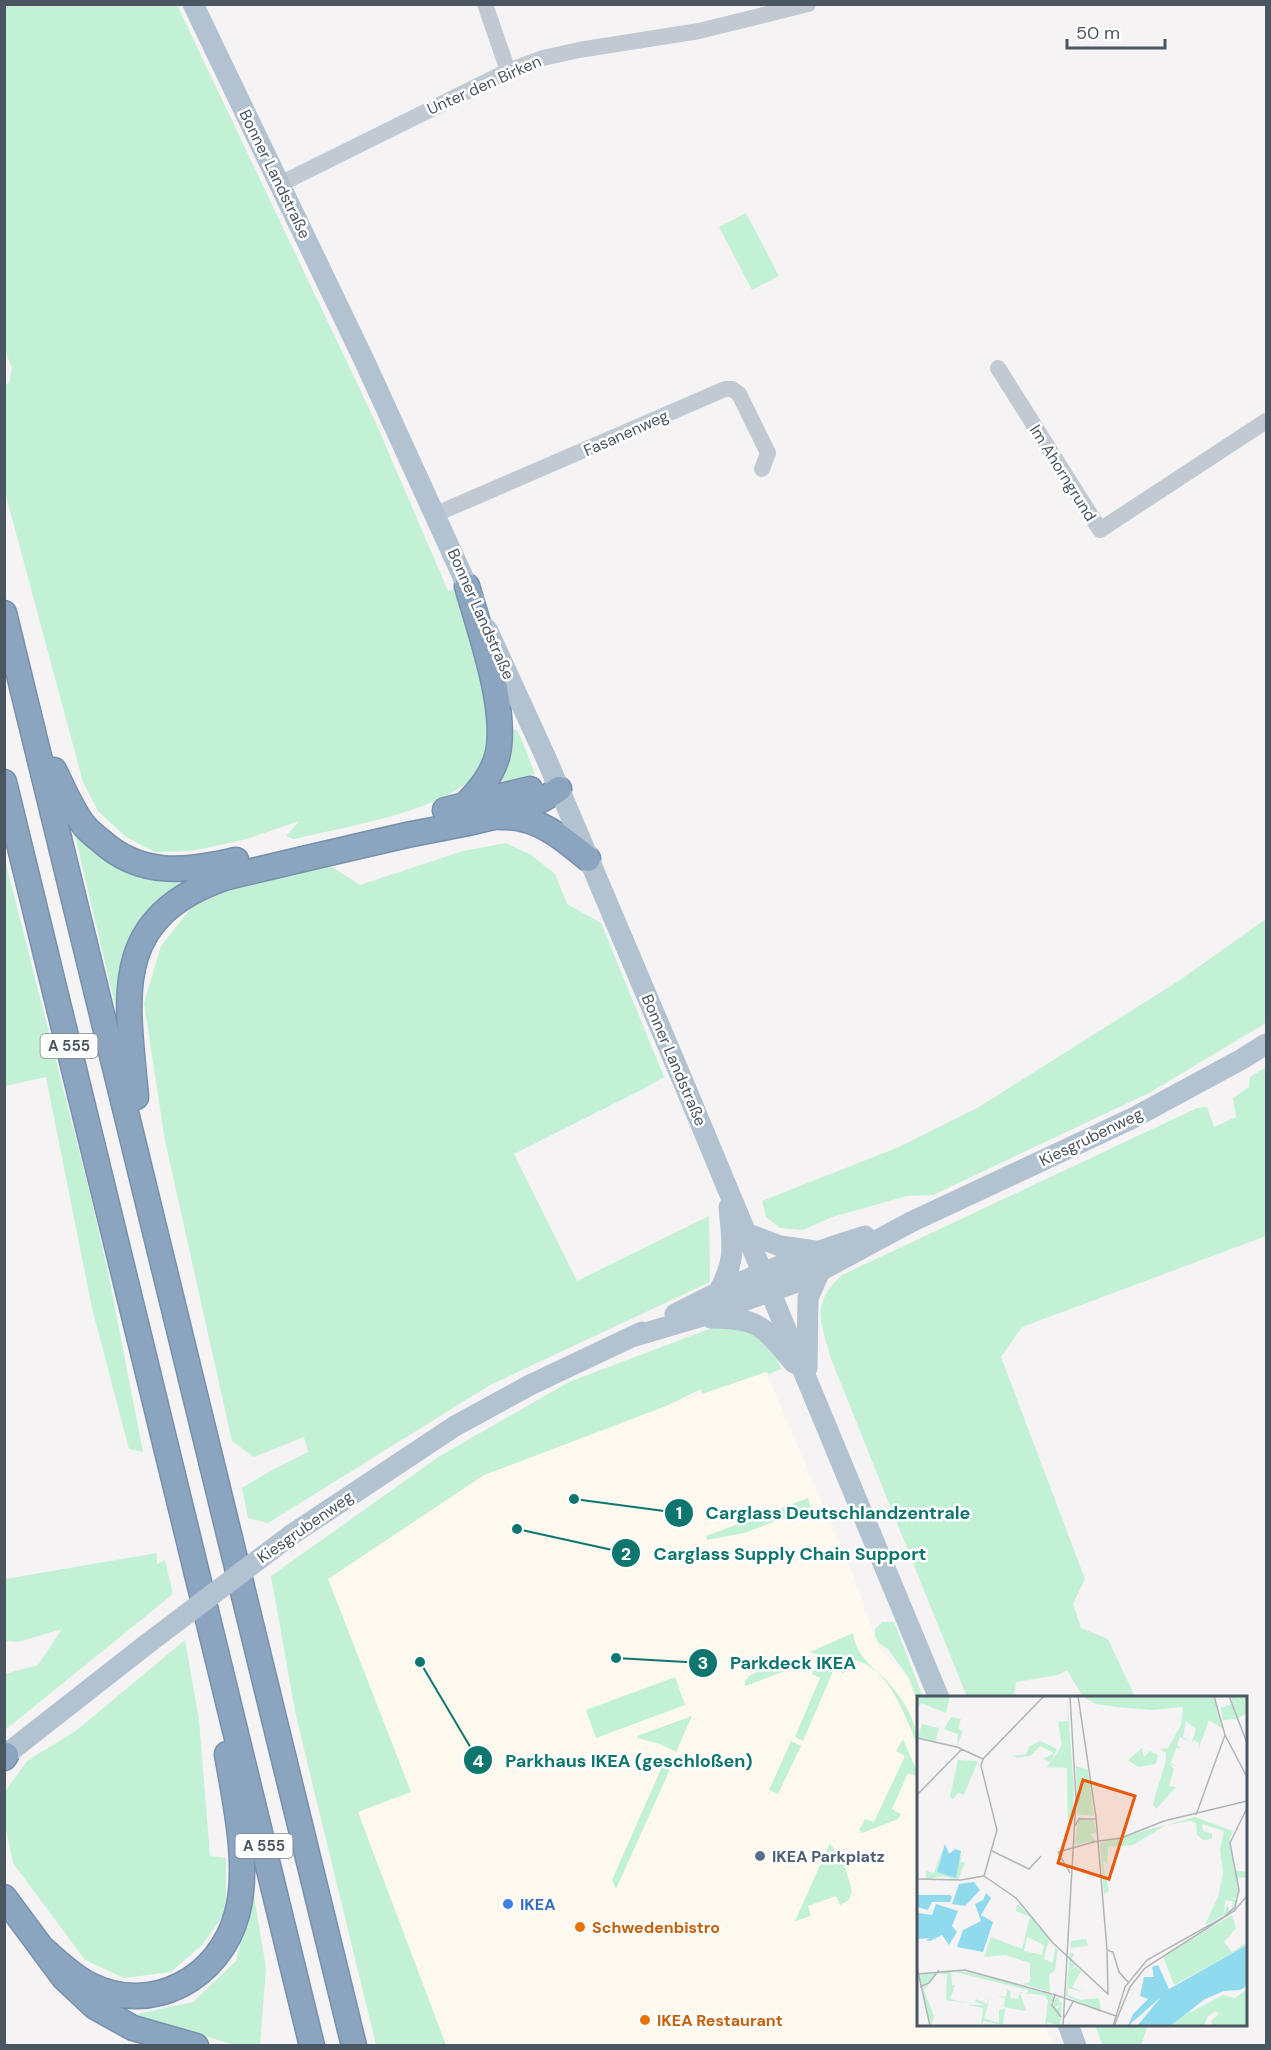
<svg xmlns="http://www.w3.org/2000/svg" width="1271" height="2050" viewBox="0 0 1271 2050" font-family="'DM Sans',sans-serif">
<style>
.commercial{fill:#fdf9ef}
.green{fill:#c3f1d5}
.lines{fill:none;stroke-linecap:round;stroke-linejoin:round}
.highway-casing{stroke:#7690ad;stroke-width:27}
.minor{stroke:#c1cad2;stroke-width:16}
.major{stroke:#b3c2d1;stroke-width:21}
.highway{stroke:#8ba5c1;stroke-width:24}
.major-bridge{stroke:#b3c2d1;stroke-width:21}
.service-dot{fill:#5c6f8a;stroke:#fff;stroke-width:2}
.shop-dot{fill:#3f7fe0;stroke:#fff;stroke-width:2}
.food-dot{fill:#e8710a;stroke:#fff;stroke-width:2}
.labels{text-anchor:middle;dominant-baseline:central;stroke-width:5;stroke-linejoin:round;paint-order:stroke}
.shield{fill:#fff;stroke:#808990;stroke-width:1.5}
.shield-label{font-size:15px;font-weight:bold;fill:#4a5661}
.street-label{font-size:16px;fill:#4a5661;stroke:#fff}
.service-label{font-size:16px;font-weight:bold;fill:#4e5e75;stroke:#fff;text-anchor:start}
.shop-label{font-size:16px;font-weight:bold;fill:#366cbe;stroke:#fff;text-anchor:start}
.food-label{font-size:16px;font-weight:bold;fill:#c56008;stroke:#fff;text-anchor:start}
.inset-road{fill:none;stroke:#b1b4b9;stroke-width:1.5}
.view{fill:#e8590c;fill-opacity:0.15;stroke:#e8590c;stroke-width:3}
.inset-edge{fill:none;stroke:#4a5661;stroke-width:3}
.leader{fill:none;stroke:#0f766e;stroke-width:2}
.callout-dot{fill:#0f766e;stroke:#fff;stroke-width:2}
.mark-label{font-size:18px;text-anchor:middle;font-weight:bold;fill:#fff}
.callout-label{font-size:18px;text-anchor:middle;font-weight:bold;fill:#0f766e;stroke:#fff;stroke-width:5;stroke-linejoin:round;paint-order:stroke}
</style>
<rect width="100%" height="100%" fill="#f5f3f3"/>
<path class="commercial" d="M766 1372 857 1584 877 1645 908 1679 918 1706V2024L1045 2025 1054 2045H446L357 1812 411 1791 328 1579 484 1475 666 1406Z"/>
<path class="green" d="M4 5H177L375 421 448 591 453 589C465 619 483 652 487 684 489 698 488 712 488 726 488 734 490 745 489 753 476 808 342 827 294 839L286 836 299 821 247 839 192 851 155 852 126 837 98 811 83 782 5 492V385L9 383 12 368 4 348Z
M746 213 779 276 752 290 719 227Z
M514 729 518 731 535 774 497 786Z
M69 810 87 834 213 875 154 915 126 1051Z
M506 843 531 855 555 874 567 904 601 923 664 1077 645 1088 514 1154 577 1281 709 1216 710 1282 490 1385 268 1523 248 1518 242 1488 272 1470 308 1452 304 1437 254 1457 232 1441 165 1141 144 1003 161 946 191 908 223 892 256 881 329 865 360 885 463 851Z
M4 856 92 1202 109 1277 143 1452 129 1449 92 1308 46 1077 5 1086Z
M1266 919V1023L1149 1093 933 1195 907 1196 832 1217 803 1230 780 1228 766 1217 762 1201 899 1147 979 1107 1180 980Z
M1266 1067V1236L1022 1327 1001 1357 1085 1579 1073 1604 1081 1628 1108 1639 1135 1697H1083L1067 1670 1058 1675 1016 1682 1014 1697H967L831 1359C821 1322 810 1304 842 1275L1197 1108 1207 1107 1214 1127 1236 1117 1233 1098 1249 1087 1250 1077Z
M717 1326 749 1327 773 1350 781 1369 769 1374 766 1372 702 1394 701 1389 666 1406 484 1475 328 1579 411 1792 358 1812 446 2045H376L296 1716 271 1576 440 1456 569 1382Z
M808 1498 811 1508 744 1533 707 1540 706 1536Z
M157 1553V1564L165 1560 173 1594 5 1730V1674L38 1665 62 1629 18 1642 5 1641V1579Z
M882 1622H894L923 1697 918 1698V1702L909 1678 888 1649 879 1643 875 1635V1629Z
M853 1633C856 1656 872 1666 887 1681 902 1697 919 1724 918 1747 907 1720 891 1673 861 1662 845 1656 826 1659 810 1652Z
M185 1640 199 1720 210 1856 226 1858V1912L202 1945 171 1972 124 1978 85 1960 13 1863 5 1824 4 1793 27 1761 77 1730Z
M792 1660 807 1663 745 1686V1681L750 1675 757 1672Z
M829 1665 848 1669 847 1671 843 1673 834 1669 803 1741 795 1737 820 1678 812 1674 813 1671Z
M675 1677 685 1705 596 1738 586 1710Z
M692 1716 676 1752 660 1744 637 1738V1736Z
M903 1739 918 1774 917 1776 908 1773 892 1809 901 1814 898 1819 862 1833 859 1830 865 1819 874 1822 905 1756 896 1751Z
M791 1741 801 1746 778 1794 769 1790Z
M664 1762 672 1765 616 1889 612 1880Z
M830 1843 845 1867 852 1891 849 1900 840 1905 836 1896 808 1906 811 1916 795 1921Z
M253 1890 266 1968 260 2045H235L133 2015 193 2002 236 1961Z
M1148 2025 1141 2045 1103 2046 1095 2025Z"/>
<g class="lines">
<defs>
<path id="highway" d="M4 613 354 2046
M54 770C63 788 71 808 83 824 87 830 94 835 100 840 140 877 186 872 236 860
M4 782 312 2046
M464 806C478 792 491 777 497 757 509 712 480 632 467 586
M445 810 530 789
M501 817C537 816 562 837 588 859
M136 1097C127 996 109 919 224 878 285 863 346 849 407 835 454 825 522 817 559 789
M4 1758 6 1755
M4 1897 64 1978 95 2007 133 2028 196 2046
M42 1948C57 1961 72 1976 90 1985 152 2016 220 1978 237 1914 250 1867 235 1801 227 1754"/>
</defs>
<use href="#highway" class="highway-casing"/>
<path class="minor" d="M485 4 508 71
M280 184 508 71 543 58 579 50 699 31 808 4
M998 368 1100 530 1266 421
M436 514 725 389H732L739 394 768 453 762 469"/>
<path class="major" d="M193 4 364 360 474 601
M487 629 546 758 682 1079 939 1698
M746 1233 780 1246 815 1251
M719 1291C737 1259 732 1242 729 1207
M675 1314C736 1282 800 1256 865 1236
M711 1318C760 1318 764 1327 794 1363
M632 1337 696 1318 794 1283 820 1271 911 1222 1133 1118 1242 1059 1266 1044
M807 1368 808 1298 820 1271
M291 1535 455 1426 530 1385 642 1332
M4 1756 147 1644
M1068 2024 1076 2046"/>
<use href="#highway" class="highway"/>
<path class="major-bridge" d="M147 1644 291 1535"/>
</g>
<circle class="service-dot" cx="760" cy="1856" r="6"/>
<circle class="shop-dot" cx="508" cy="1904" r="6"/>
<g class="food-dot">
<circle cx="580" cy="1927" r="6"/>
<circle cx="645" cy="2020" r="6"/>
</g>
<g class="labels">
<g class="shield">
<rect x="40.5" y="1034" width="57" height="24" rx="4.5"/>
<rect x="235.5" y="1834" width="57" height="24" rx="4.5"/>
</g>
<g class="shield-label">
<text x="69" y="1046">A 555</text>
<text x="264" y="1846">A 555</text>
</g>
<g class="street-label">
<text transform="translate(484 85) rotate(-24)">Unter den Birken</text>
<text transform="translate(275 174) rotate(64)">Bonner Landstraße</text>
<text transform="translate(626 433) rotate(-24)">Fasanenweg</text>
<text transform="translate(1063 473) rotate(58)">Im Ahorngrund</text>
<text transform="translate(481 614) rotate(66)">Bonner Landstraße</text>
<text transform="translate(674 1060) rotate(67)">Bonner Landstraße</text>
<text transform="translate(1091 1137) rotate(-26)">Kiesgrubenweg</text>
<text transform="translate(305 1527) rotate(-35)">Kiesgrubenweg</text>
</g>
<g class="service-label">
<text x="772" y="1856">IKEA Parkplatz</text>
</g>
<g class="shop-label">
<text x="520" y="1904">IKEA</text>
</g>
<g class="food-label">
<text x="592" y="1927">Schwedenbistro</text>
<text x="657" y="2020">IKEA Restaurant</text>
</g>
</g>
<g transform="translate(917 1696)">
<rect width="330" height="330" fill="#f5f3f3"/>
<path d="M0 0H33L29 17 4 7 0 13ZM150 0 157 94 155 128H151L150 72 130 71 134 66 126 63 137 57 123 50 113 60 100 62 96 60 109 58 113 50 123 45 140 53 134 66 145 49 141 26 151 25ZM165 0H297L306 33 292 24 281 54 282 47 277 44 274 48 279 33 269 25 266 41 273 46 263 41 260 49 264 52H259L254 67 260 71 253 68 257 73 252 90 259 91 239 113 236 108 249 64V57L243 53 251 52 264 29 266 11 235 14 200 11 179 8ZM313 0H330V17L321 22ZM315 8 326 36 319 23 306 24 304 12ZM34 21 44 23 41 33 46 35 40 50 41 38 27 33ZM5 28 22 32 18 47 1 41ZM225 52 227 61 233 55 241 59 239 68 221 71 211 64ZM41 64 61 65 47 99 41 97 36 103 33 101ZM159 70 171 74 177 120 160 118ZM161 121 176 124 180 136 173 138 179 145 158 149ZM278 121 316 135 313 143 317 174 330 176V182L321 181V202H316L320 205 315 213 316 205 308 204 307 218 310 208 313 216 288 229 301 201 306 177 303 154 307 135 285 128 286 135 295 138V143L286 144 280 139 279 127 273 125 249 129 216 149 191 151 190 181 189 165 186 166 192 195 187 198 183 147ZM28 146 20 176 39 182 41 166 47 155 43 165 48 167 41 184 26 180 9 184V175L17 177ZM100 208 111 217 132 243 127 263 136 267 138 252 134 251 141 253 138 274 132 279 133 296 106 288 113 286V267L88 259 84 276 88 259 67 261 74 241 105 253 113 221 99 215ZM110 241 127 249 125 259 107 255ZM315 219 319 232 307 246 315 256 330 246V249L257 289 246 260ZM169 243 171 250 153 252V257H162H157L154 264 158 269 154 274 159 271 164 275 155 291 166 296 151 292V299L164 304 182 302 184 316 149 300 154 245ZM32 274 45 275 60 278 139 299 134 307 139 313 144 309 137 311 138 302 145 301 141 303 145 307 143 330 131 326 128 330 131 304 127 299 103 297 109 315 91 312 87 311 88 302 79 300 89 301 90 293 94 295 93 302 101 303 103 296 110 298 111 294 34 275 35 289 38 290 33 303 49 307 29 304 30 278H20L7 294 17 320 14 330 5 295 10 288 4 290 2 279ZM330 293V330H296L294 325 302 318 299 315 291 320 287 330H244L271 312 274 316 306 299 318 302ZM72 299 71 309 67 322 82 327V314L88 313 86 329 67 325 64 330 66 312 50 309H69L58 306 59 303 70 308Z" fill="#c3f1d5" fill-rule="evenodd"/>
<path d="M28 148 32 158 38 153 44 155 39 182 20 176ZM57 186 63 194 48 210 35 208 42 188ZM69 197 74 202 64 219 76 226 66 256 40 251 46 234 64 225 58 208 66 204ZM1 199H33L35 201 33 206H15L11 214 0 211ZM19 208 41 215 35 230 40 236 32 249 25 239 13 245 9 244 13 242 1 243V217L15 219ZM330 249V290L323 294 307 295 288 303 253 330H220L244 301 211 330 216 318 231 303 223 300 227 281H237L235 271 241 269 252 293Z" fill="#90daee"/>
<path class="inset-road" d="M161 0 179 121 190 254 196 256 202 276 211 286M297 0 308 39 330 81M312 0 330 47M0 42 40 51 66 63 127 0M66 63 64 70 80 134 67 180M0 99 45 53M279 119 308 39M158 130 162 123H179M175 146 204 142 247 125 330 105M75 155 112 173 124 160M141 156 177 146M141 156 153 177M67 180 99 202 136 247 191 298 190 255M0 183 44 184 67 180M0 271 13 330M0 278 48 274 135 298M3 291 12 287 22 274M136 298 199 320M138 299 135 309 144 321M147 322 157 304M146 330 159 103 153 0M196 330 208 291 230 264 307 221 318 211 322 194 313 147 330 112M197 330 213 291 228 272 317 215 330 200"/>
<path class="view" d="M166 84 218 100 192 183 141 167Z"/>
<rect width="330" height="330" class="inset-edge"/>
</g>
<path class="leader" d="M574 1499L679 1513M517 1529L626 1553M616 1658L703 1663M420 1662L478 1760"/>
<g class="callout-dot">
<circle cx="574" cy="1499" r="6"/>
<circle cx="517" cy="1529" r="6"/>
<circle cx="616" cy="1658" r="6"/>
<circle cx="420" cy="1662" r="6"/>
<circle cx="679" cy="1513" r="15"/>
<circle cx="626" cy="1553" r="15"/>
<circle cx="703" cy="1663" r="15"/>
<circle cx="478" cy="1760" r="15"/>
</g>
<g class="mark-label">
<text x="679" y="1519">1</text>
<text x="626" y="1560">2</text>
<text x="703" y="1669">3</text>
<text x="478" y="1767">4</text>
</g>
<g class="callout-label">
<text x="838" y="1519">Carglass Deutschlandzentrale</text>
<text x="790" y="1560">Carglass Supply Chain Support</text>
<text x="793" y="1669">Parkdeck IKEA</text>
<text x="629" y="1767">Parkhaus IKEA (geschloßen)</text>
</g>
<rect width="1271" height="2050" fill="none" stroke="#4a5661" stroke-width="12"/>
<path d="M1067 39v9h98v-9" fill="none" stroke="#4a5661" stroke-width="3"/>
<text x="1076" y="39" font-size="18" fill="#4a5661" stroke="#ffffff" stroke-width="4.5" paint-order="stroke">50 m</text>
</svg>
